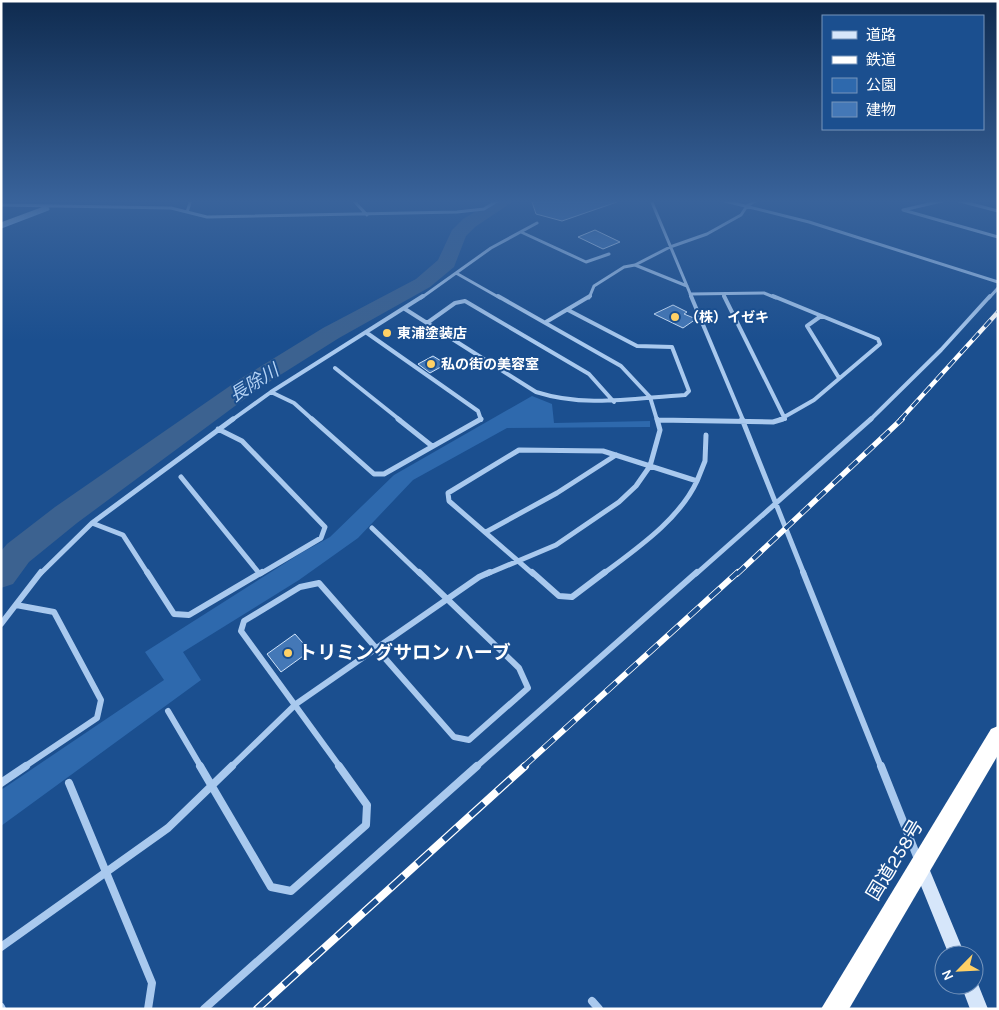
<svg xmlns="http://www.w3.org/2000/svg" width="999" height="1010" viewBox="0 0 999 1010" font-family="Karla,'Noto Sans JP',sans-serif">
<style>
.green{fill:#2e69ad}
.lines{fill:none;stroke-linecap:round;stroke-linejoin:round}
.stream{stroke:#9cc4f0;stroke-width:3}
.river{fill:#3c6290;fill-rule:evenodd}
.building{fill:#4478b7;stroke:#cfe3fa}
.street-far4{stroke:#a9c9ee;stroke-width:3}
.street-far3{stroke:#a9c9ee;stroke-width:4}
.street-far2{stroke:#a9c9ee;stroke-width:5}
.street-far1{stroke:#a9c9ee;stroke-width:6}
.street{stroke:#a9c9ee;stroke-width:8}
.secondary{fill:#d6e6fa;fill-rule:evenodd}
.highway{fill:#fff;fill-rule:evenodd}
.rail-far3-casing{stroke:#fff;stroke-width:4.5}
.rail-far2-casing{stroke:#fff;stroke-width:5.5}
.rail-far1-casing{stroke:#fff;stroke-width:6}
.rail-casing{stroke:#fff;stroke-width:8}
.rail-far3{stroke:#1b4f8f;stroke-width:3;stroke-dasharray:9;stroke-linecap:butt}
.rail-far2{stroke:#1b4f8f;stroke-width:4;stroke-dasharray:11;stroke-linecap:butt}
.rail-far1{stroke:#1b4f8f;stroke-width:4.5;stroke-dasharray:14;stroke-linecap:butt}
.rail{stroke:#1b4f8f;stroke-width:5.5;stroke-dasharray:18;stroke-linecap:butt}
.poi-dot{fill:#ffd166;stroke:#1b4f8f;stroke-width:2}
.labels{text-anchor:middle;dominant-baseline:central;stroke-width:4;stroke-linejoin:round;paint-order:stroke}
.far-poi-label{font-size:14px;font-weight:bold;fill:#fff;stroke:#1b4f8f;text-anchor:start}
.water-label{font-size:18px;font-style:italic;fill:#b5d3f5;stroke:#1b4f8f}
.near-poi-label{font-size:19px;font-weight:bold;fill:#fff;stroke:#1b4f8f;text-anchor:start}
.near-street-label{font-size:19px;fill:#fff;stroke:#1b4f8f}
</style>
<rect width="100%" height="100%" fill="#1b4f8f"/>
<path class="green" d="M532 396 552 404 554 423 650 421V427L507 428 413 480 358 538 299 580 183 652 201 680 1 826V790L164 680 145 652 301 553 330 537 394 475Z"/>
<g class="lines">
<path class="stream" d="M1 227 48 209"/>
<path class="river" d="M495 200H515L475 227 466 236 454 267 430 287 339 338 258 389 77 523 29 562 13 584 1 588V551L7 544 55 507 240 379 323 328 416 279 438 260 452 230 463 219Z"/>
</g>
<path class="building" d="M539 200H616L617 202 562 221 536 214 532 202Z
M595 230 620 242 603 249 578 237Z
M673 305 687 312 684 314 696 319 683 328 654 314Z
M433 356 446 364 430 373 418 364Z
M295 634 310 651 281 672 267 654Z"/>
<g class="lines">
<path class="street-far4" d="M353 200 367 215
M651 200 692 298
M721 200 809 222 998 282
M946 200 903 210 998 237
M956 200 998 211
M1 205 171 208 207 217 457 212 484 209 499 200
M187 212 190 203 188 200
M1 224 47 207
M521 232 586 262 609 254
M635 265 687 286
M456 273 500 298
M690 294 764 293 776 298
M723 294 725 298
M421 298 491 248 537 223
M589 298 594 286 624 267 635 265 670 247 707 234 741 215 747 206 757 200
M989 298 998 288"/>
<path class="street-far3" d="M498 296 621 366 650 397 657 420
M691 296 743 420
M724 296 785 419
M773 296 878 339 880 344 814 400 779 420
M405 309 536 392C586 408 634 398 685 395L689 391 672 347 637 346 568 310
M821 316 807 326 839 378
M546 322 590 296
M427 323 455 303 465 301 589 374 614 402
M367 333 478 411 481 420
M335 368 400 420
M271 392 294 403 313 420
M232 420 271 392 423 296
M870 420 941 350 990 296"/>
<path class="street-far2" d="M312 419 374 474H384L481 419
M398 419 432 446
M742 419 804 574
M658 420 773 422 783 419
M218 429 242 441 325 527 321 538 260 574
M181 477 259 573
M697 481 705 461 706 435
M92 523 123 535 148 574
M372 528 420 574
M486 532 557 493 616 455
M40 574 92 523 233 419
M487 574 556 545 619 502 636 486 650 466 660 430 657 419
M533 574 449 501 448 493 519 450 603 451 697 481
M603 574C636 549 679 520 697 481
M696 574 871 419"/>
<path class="street-far1" d="M147 572 174 614 189 615 262 572
M532 572 559 596 572 597 605 572
M803 572 881 767
M16 605 54 612 101 700 97 718 24 767
M1 624 41 572
M168 711 201 767
M231 767 296 704 479 577 490 572
M340 767 241 631 244 621 300 587 319 583 454 737 469 740 528 688 519 668 419 572
M476 767 697 572"/>
<path class="street" d="M200 766 271 887 291 891 366 825 367 805 339 766
M881 766 918 859
M1 783 26 766
M69 783 152 983 148 1009
M1 947 168 828 232 766
M592 1001 599 1009
M1 1007 2 1009
M204 1009 477 766"/>
<path class="secondary" d="M921 858 926 861 965 955H949L913 866 916 861Z
M974 978 976 979 988 1009H970L961 985H974Z"/>
<path class="highway" d="M998 726V755L849 1009H821L991 729Z"/>
<defs>
<path id="rail-far3" d="M900 420 998 312"/>
<path id="rail-far2" d="M737 574 902 419"/>
<path id="rail-far1" d="M523 767 738 572"/>
<path id="rail" d="M257 1009 525 766"/>
</defs>
<use href="#rail-far3" class="rail-far3-casing"/>
<use href="#rail-far2" class="rail-far2-casing"/>
<use href="#rail-far1" class="rail-far1-casing"/>
<use href="#rail" class="rail-casing"/>
<use href="#rail-far3" class="rail-far3"/>
<use href="#rail-far2" class="rail-far2"/>
<use href="#rail-far1" class="rail-far1"/>
<use href="#rail" class="rail"/>
</g>
<linearGradient id="sky" x2="0" y2="1"><stop stop-color="#0f2b4f"/><stop offset="0.59" stop-color="#39639b"/><stop offset="1" stop-color="#39639b" stop-opacity="0"/></linearGradient>
<rect width="999" height="341" fill="url(#sky)"/>
<g class="poi-dot">
<circle cx="675" cy="317" r="5"/>
<circle cx="387" cy="333" r="5"/>
<circle cx="431" cy="364" r="5"/>
<circle cx="288" cy="653" r="5"/>
</g>
<g class="labels">
<g class="far-poi-label">
<text x="685" y="317">（株）イゼキ</text>
<text x="397" y="333">東浦塗装店</text>
<text x="441" y="364">私の街の美容室</text>
</g>
<g class="water-label">
<text transform="translate(254 383) rotate(-32)">長除川</text>
</g>
<g class="near-poi-label">
<text x="298" y="653">トリミングサロン ハーブ</text>
</g>
<g class="near-street-label">
<text transform="translate(895 860) rotate(-59)">国道258号</text>
</g>
</g>
<rect width="999" height="1010" fill="none" stroke="#ffffff" stroke-width="5"/>
<rect x="822" y="15" width="162" height="115" fill="#1b4f8f" stroke="#7695bc"/>
<rect x="832" y="31" width="25" height="8" fill="#d6e6fa" stroke="#7695bc"/>
<text x="866" y="40" font-size="15" fill="#ffffff">道路</text>
<rect x="832" y="56" width="25" height="8" fill="#ffffff" stroke="#7695bc"/>
<text x="866" y="65" font-size="15" fill="#ffffff">鉄道</text>
<rect x="832" y="78" width="25" height="15" fill="#2e69ad" stroke="#7695bc"/>
<text x="866" y="90" font-size="15" fill="#ffffff">公園</text>
<rect x="832" y="102" width="25" height="15" fill="#4478b7" stroke="#7695bc"/>
<text x="866" y="115" font-size="15" fill="#ffffff">建物</text>
<g transform="translate(959 970) rotate(246)"><circle r="24" fill="#1b4f8f" stroke="#7695bc"/>
<path d="M0-4L9 19L0 12L-9 19Z" fill="#ffd166"/>
<text y="-8" font-size="14" font-weight="bold" text-anchor="middle" fill="#ffffff">N</text>
</g>
</svg>
